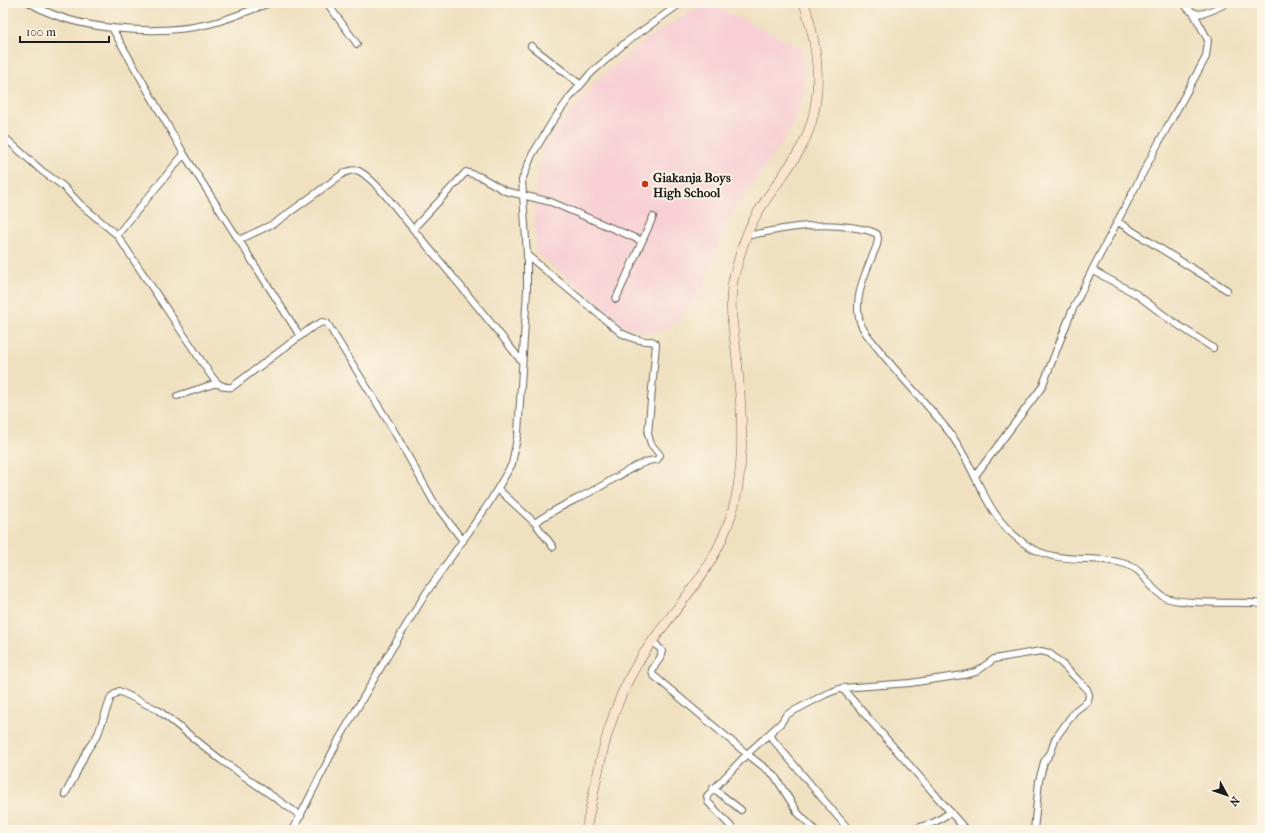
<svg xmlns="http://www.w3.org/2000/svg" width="1265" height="833" viewBox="0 0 1265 833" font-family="'IM FELL French Canon',serif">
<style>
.built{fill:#f7cfd4}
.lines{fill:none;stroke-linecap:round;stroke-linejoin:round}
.street-casing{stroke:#666155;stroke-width:8}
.secondary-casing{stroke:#666155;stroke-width:10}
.street{stroke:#fff;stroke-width:6}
.secondary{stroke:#fbe5cf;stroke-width:9}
.poi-dot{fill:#c8321e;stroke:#fcf5e5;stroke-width:1.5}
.labels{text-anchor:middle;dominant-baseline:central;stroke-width:4;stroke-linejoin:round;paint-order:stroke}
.poi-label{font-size:13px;font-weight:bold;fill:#1c1c1c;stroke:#fcf5e5;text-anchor:start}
</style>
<rect width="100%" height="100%" fill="#fcf5e5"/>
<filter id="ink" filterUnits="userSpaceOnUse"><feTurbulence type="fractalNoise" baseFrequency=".025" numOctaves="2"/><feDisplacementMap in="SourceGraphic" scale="8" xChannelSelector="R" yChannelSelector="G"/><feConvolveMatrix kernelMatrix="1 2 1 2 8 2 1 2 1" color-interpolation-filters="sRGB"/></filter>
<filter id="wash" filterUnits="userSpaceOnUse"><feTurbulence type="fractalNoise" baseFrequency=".012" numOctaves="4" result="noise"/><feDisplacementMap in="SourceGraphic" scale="16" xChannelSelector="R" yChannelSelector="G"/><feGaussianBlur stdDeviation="0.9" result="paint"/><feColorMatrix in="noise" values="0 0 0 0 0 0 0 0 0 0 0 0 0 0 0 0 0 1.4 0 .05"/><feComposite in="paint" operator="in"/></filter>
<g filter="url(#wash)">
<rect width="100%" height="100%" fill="#efe0c0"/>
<path class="built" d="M707 3 802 48 804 95 788 134 727 221 703 288 681 320 654 334 627 328 536 252 534 202 542 149 595 81 653 34Z"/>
</g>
<g filter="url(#ink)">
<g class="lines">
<defs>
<path id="street" d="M30 3C75 31 157 36 209 24 230 19 250 10 270 3
M327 3 357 44
M1184 3C1195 23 1212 10 1227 3
M112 28 184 154 300 336
M531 46 581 85
M3 136 42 171 63 186 80 204 117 235 208 371C214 380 220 389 232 387L311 328 322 322 327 323 391 426 435 504 463 541
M1118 222 1227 290
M413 229 466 172 481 177 505 191 551 202 642 241
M117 235 184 154
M746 236C781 229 814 222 850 227 860 229 868 229 877 234L878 238 877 245C868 267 854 294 859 318 861 329 869 337 876 346 899 376 926 402 949 432 979 471 983 517 1028 546 1058 565 1091 555 1122 563 1146 569 1147 588 1164 597 1180 605 1235 602 1255 603L1262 605
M239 240 275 223 344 173C349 171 354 169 359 171 377 181 399 213 413 229 450 273 487 317 522 362
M527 255 621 333C632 338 640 342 652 341L656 344 648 434 651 444 660 455 657 460C643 458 609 483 594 490 574 501 553 509 535 523
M1092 270 1136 294 1169 319 1213 348
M616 299 653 217
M177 396 217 383
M975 476 1042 387 1071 313 1092 270 1159 142 1206 57 1208 40 1194 14
M498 489 535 523 553 547
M652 640 662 651 660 658 652 670 653 675 747 754 774 775 798 813 815 830
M842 688 966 830
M769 735 849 830
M713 788 741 810
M65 794 74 778 86 752 98 734 111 697 119 691 158 710 221 760 301 816
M920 827 935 822 951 812
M293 830 338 741 388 655 426 593 489 503 512 464 518 433 527 291V255L522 180 532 155 552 122 570 97 591 73 625 43 681 3
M734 830 708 802 707 796 747 754 781 723 786 715 826 694 842 688 910 683 963 675 976 672 994 659 1041 651 1049 653 1060 662 1087 689 1089 695 1088 701 1075 711 1055 739 1051 752 1044 762 1039 781 1034 830"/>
<path id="secondary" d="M586 830C598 772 607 712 639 661 667 616 709 577 727 527 748 475 742 406 736 351 733 326 728 301 734 276 738 263 741 249 746 237 758 204 785 177 802 146 825 101 819 49 804 3"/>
</defs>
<use href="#street" class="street-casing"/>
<use href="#secondary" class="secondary-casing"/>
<use href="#street" class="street"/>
<use href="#secondary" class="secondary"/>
</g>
</g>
<circle class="poi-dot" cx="645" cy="184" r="4"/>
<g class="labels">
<g class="poi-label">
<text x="653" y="177">Giakanja Boys<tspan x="653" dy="15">High School</tspan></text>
</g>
</g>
<rect width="1265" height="833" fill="none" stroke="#fcf5e5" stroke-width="16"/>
<g transform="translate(1227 795) rotate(130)" stroke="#fcf5e5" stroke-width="3" paint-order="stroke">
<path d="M0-3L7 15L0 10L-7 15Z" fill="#1c1c1c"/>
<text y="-6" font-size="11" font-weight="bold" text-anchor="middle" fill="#1c1c1c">N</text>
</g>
<path d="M20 36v6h89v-6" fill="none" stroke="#1c1c1c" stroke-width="2"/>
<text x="26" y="36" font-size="12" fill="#1c1c1c" stroke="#fcf5e5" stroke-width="3" paint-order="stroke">100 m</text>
</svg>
